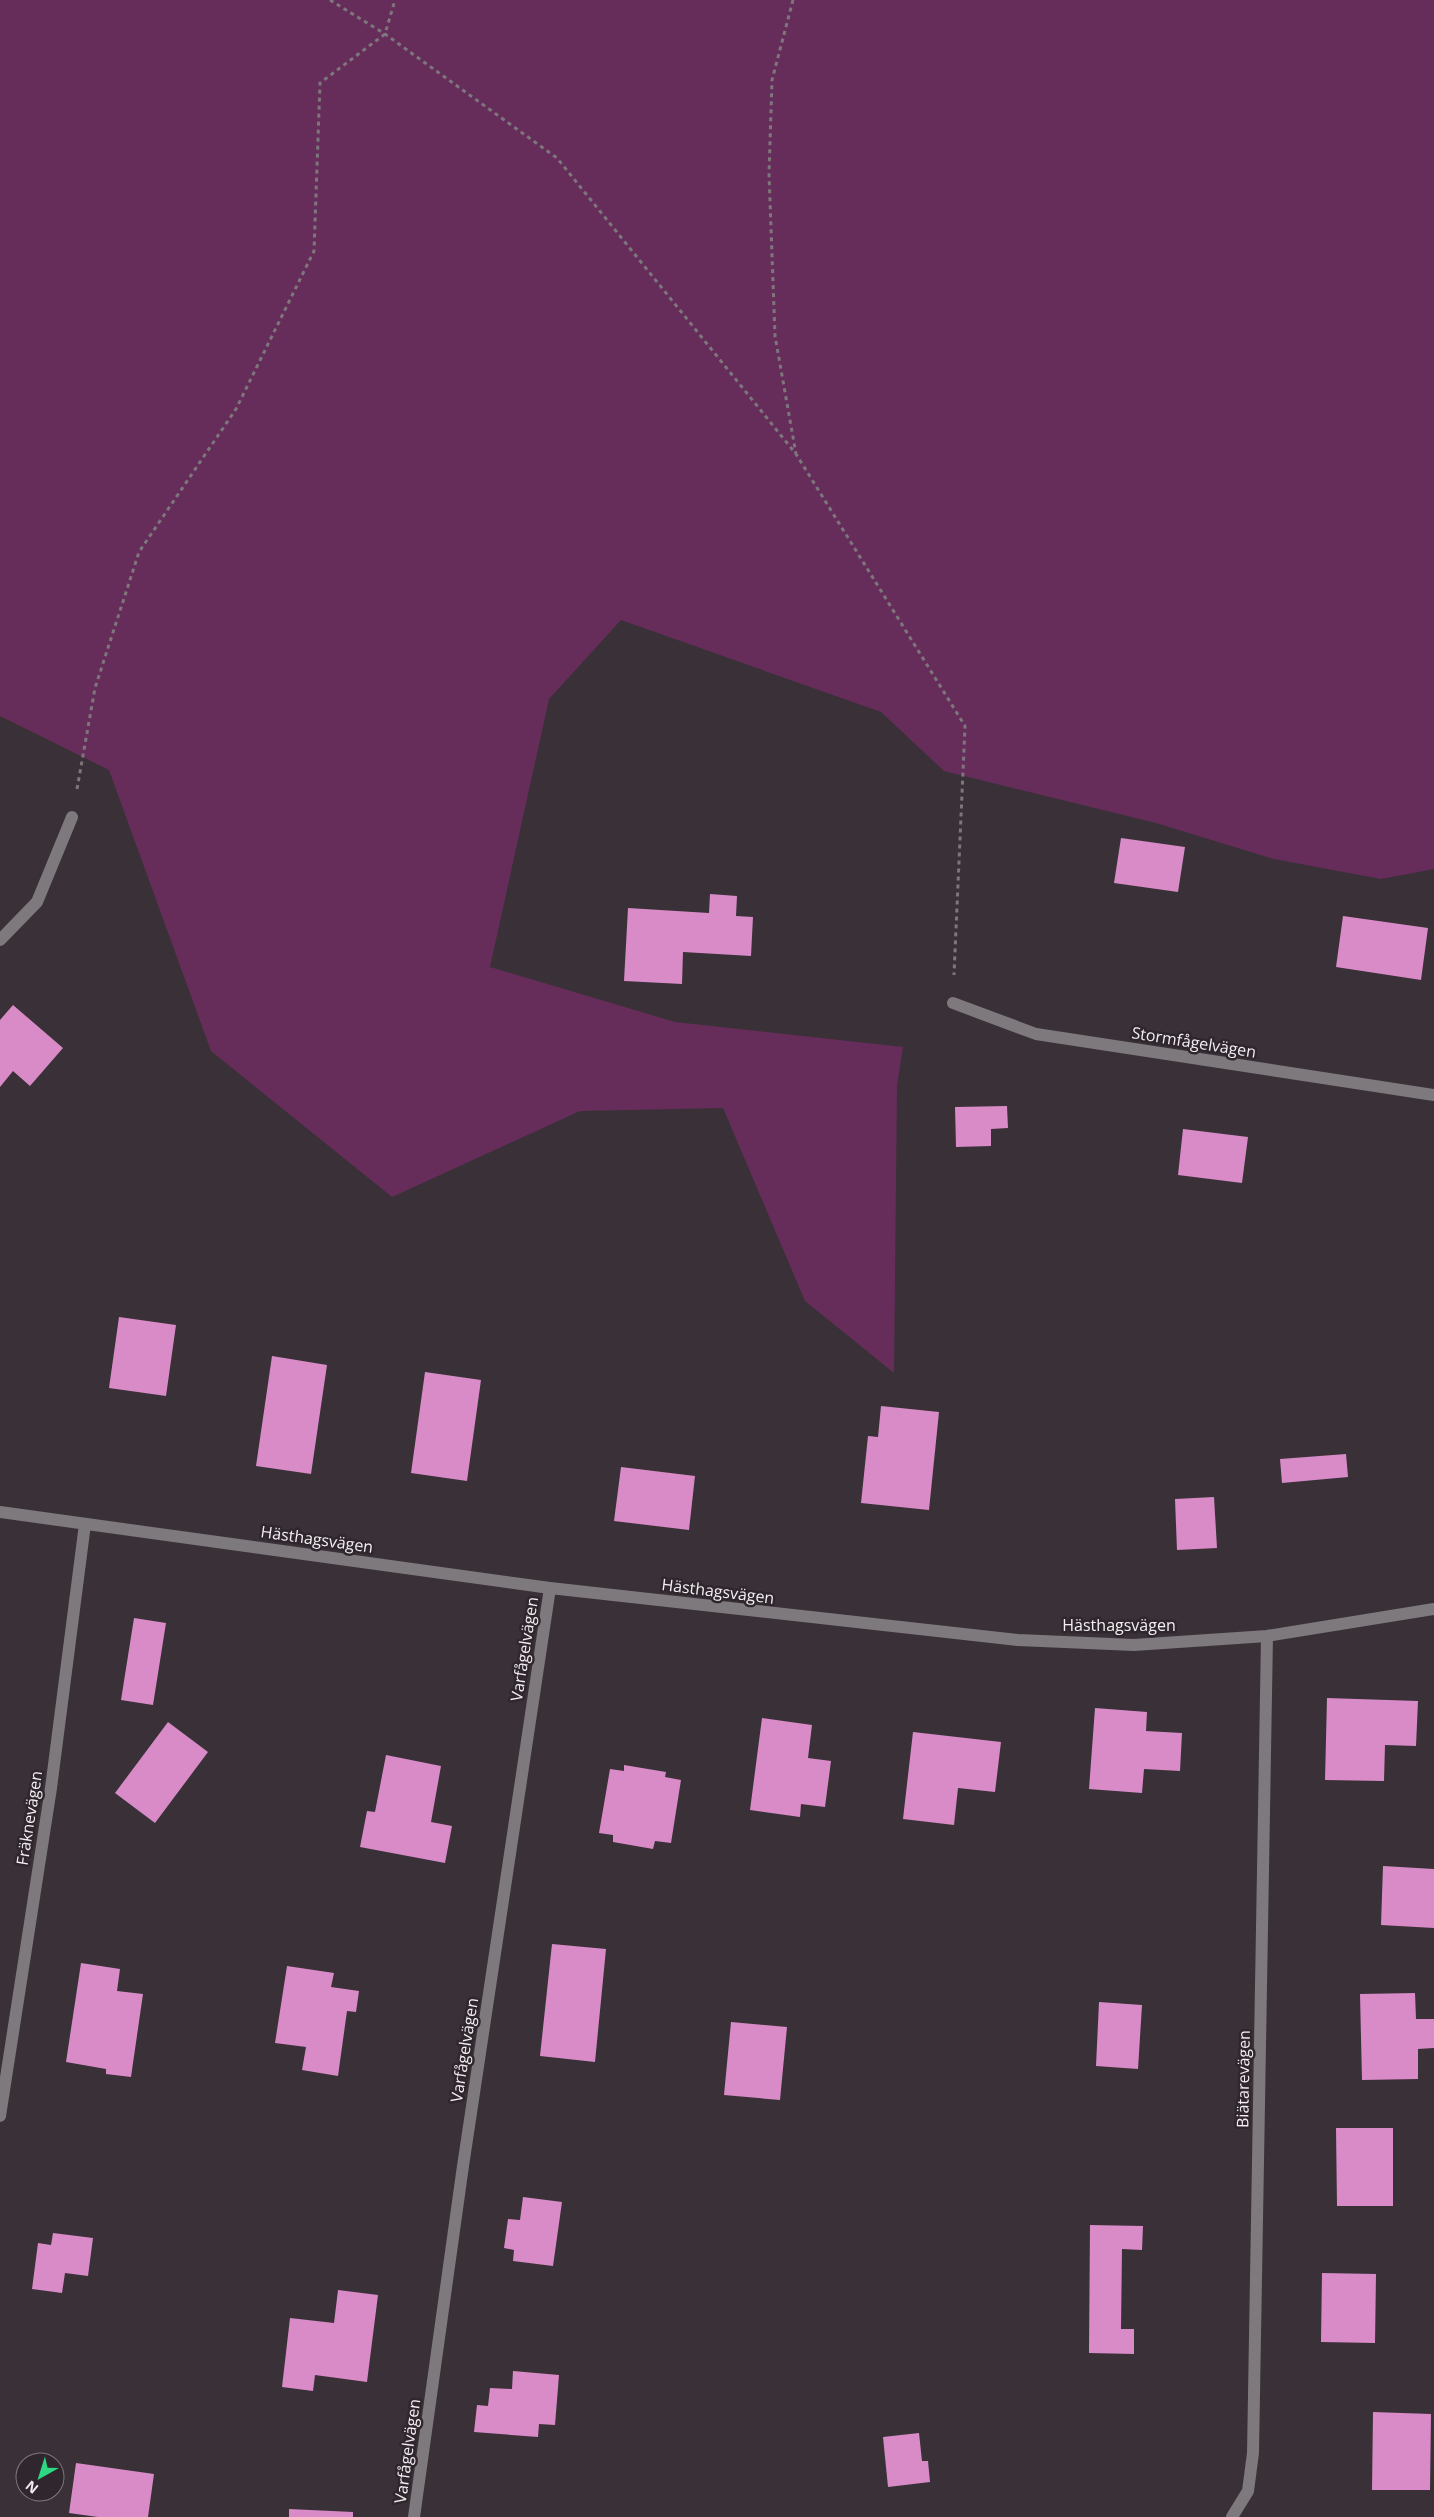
<svg xmlns="http://www.w3.org/2000/svg" width="1434" height="2517" viewBox="0 0 1434 2517" font-family="'Open Sans',sans-serif">
<style>
.green{fill:#662d5b}
.building{fill:#d98bc8}
.lines{fill:none;stroke-linecap:round;stroke-linejoin:round}
.path{stroke:#7d767b;stroke-width:3;stroke-dasharray:4 4;stroke-linecap:butt}
.minor{stroke:#7e797d;stroke-width:12}
.labels{text-anchor:middle;dominant-baseline:central;stroke-width:5;stroke-linejoin:round;paint-order:stroke}
.street-label{font-size:16px;fill:#f3eef2;stroke:#2f272d}
</style>
<rect width="100%" height="100%" fill="#393137"/>
<path class="green" d="M0 0H1434V869L1381 879 1274 859 1156 823 944 771 881 712 621 620 549 699 490 967 675 1022 903 1047 897 1086 894 1373 805 1301 723 1108 580 1111 392 1197 211 1051 109 770 0 716Z"/>
<path class="building" d="M1121 838 1185 847 1178 892 1114 883Z
M710 894 737 896 736 916 753 917 751 956 683 952 682 984 624 981 628 908 709 913Z
M1343 916 1428 928 1421 980 1336 967Z
M13 1005 63 1048 30 1086 13 1071 0 1087V1020Z
M1007 1106 1008 1128 991 1129V1146L956 1147 955 1107Z
M1183 1129 1248 1137 1242 1183 1178 1175Z
M119 1317 176 1325 166 1396 109 1388Z
M272 1356 327 1365 311 1474 256 1466Z
M425 1372 481 1380 467 1481 411 1473Z
M881 1406 939 1412 929 1510 861 1503 868 1436 878 1437Z
M1346 1454 1348 1477 1282 1483 1280 1459Z
M621 1467 695 1476 689 1530 614 1521Z
M1214 1497 1217 1548 1177 1550 1175 1499Z
M134 1618 166 1623 153 1705 121 1700Z
M1327 1698 1418 1701 1416 1746 1385 1745 1384 1781 1325 1780Z
M1095 1708 1147 1712 1146 1731 1182 1733 1180 1771 1144 1769 1142 1793 1089 1789Z
M762 1718 812 1725 808 1758 831 1761 825 1807 801 1804 800 1817 750 1810Z
M168 1722 208 1752 155 1823 115 1793Z
M913 1732 1001 1742 995 1792 958 1788 954 1825 903 1819Z
M386 1755 441 1766 431 1822 452 1826 445 1863 360 1847 367 1811 375 1812Z
M624 1765 666 1772 665 1777 681 1780 671 1843 655 1841 653 1849 613 1842V1835L599 1833 610 1769 624 1771Z
M1383 1866 1434 1869V1928L1381 1925Z
M552 1944 606 1949 595 2062 540 2056Z
M81 1963 120 1969 117 1991 143 1994 131 2077 106 2074V2069L66 2062Z
M287 1966 334 1973 331 1987 359 1991 356 2012 347 2011 338 2076 302 2070 306 2047 275 2043Z
M1415 1993 1416 2019H1434V2048L1418 2049V2079L1362 2080 1360 1994Z
M1099 2002 1142 2005 1138 2069 1096 2066Z
M731 2022 787 2027 780 2100 724 2095Z
M1336 2128H1393V2206H1337Z
M523 2197 562 2202 553 2266 513 2261 514 2250 504 2248 508 2219 520 2220Z
M1090 2225 1143 2226 1142 2250 1122 2249 1121 2329H1134V2354L1089 2353Z
M53 2233 93 2238 88 2276 65 2273 62 2293 32 2289 38 2243 51 2245Z
M1322 2273 1376 2274 1375 2343 1321 2342Z
M338 2290 378 2295 367 2382 315 2375 313 2391 282 2387 290 2318 334 2323Z
M513 2371 559 2375 555 2425 539 2424 538 2437 474 2432 477 2405 488 2406 490 2388 512 2389Z
M1373 2412 1431 2414 1430 2490H1372Z
M919 2433 922 2461H928L930 2482 888 2487 883 2437Z
M76 2463 154 2474 148 2517H98L69 2513Z
M289 2509 353 2512V2517H289Z"/>
<g class="lines">
<path class="path" d="M330 0 385 34 557 158 796 454 965 726 954 975
M793 0 772 80 769 174 775 336 796 454
M77 789 95 688 139 552 236 409 314 251 320 83 385 34 395 0"/>
<path class="minor" d="M0 940 37 902 72 817
M953 1003 1036 1034 1434 1095
M0 1512 550 1588 1018 1640 1134 1645 1267 1636 1434 1609
M0 2116 51 1788 85 1524
M414 2517 463 2166 550 1588
M1232 2517 1248 2491 1253 2453 1267 1636"/>
</g>
<g class="labels">
<g class="street-label">
<text transform="translate(1194 1042) rotate(9)">Stormfågelvägen</text>
<text transform="translate(317 1539) rotate(8)">Hästhagsvägen</text>
<text transform="translate(718 1591) rotate(7)">Hästhagsvägen</text>
<text x="1119" y="1625">Hästhagsvägen</text>
<text transform="translate(524 1649) rotate(-81)">Varfågelvägen</text>
<text transform="translate(29 1818) rotate(-81)">Fräknevägen</text>
<text transform="translate(464 2050) rotate(-81)">Varfågelvägen</text>
<text transform="translate(1243 2079) rotate(-89)">Biätarevägen</text>
<text transform="translate(407 2451) rotate(-82)">Varfågelvägen</text>
</g>
</g>
<g transform="translate(40 2477) rotate(219)"><circle r="24" fill="#2f272d" stroke="#7d777c"/>
<path d="M0-4L9 19L0 12L-9 19Z" fill="#2ed883"/>
<text y="-8" font-size="14" font-weight="bold" text-anchor="middle" fill="#f3eef2">N</text>
</g>
</svg>
